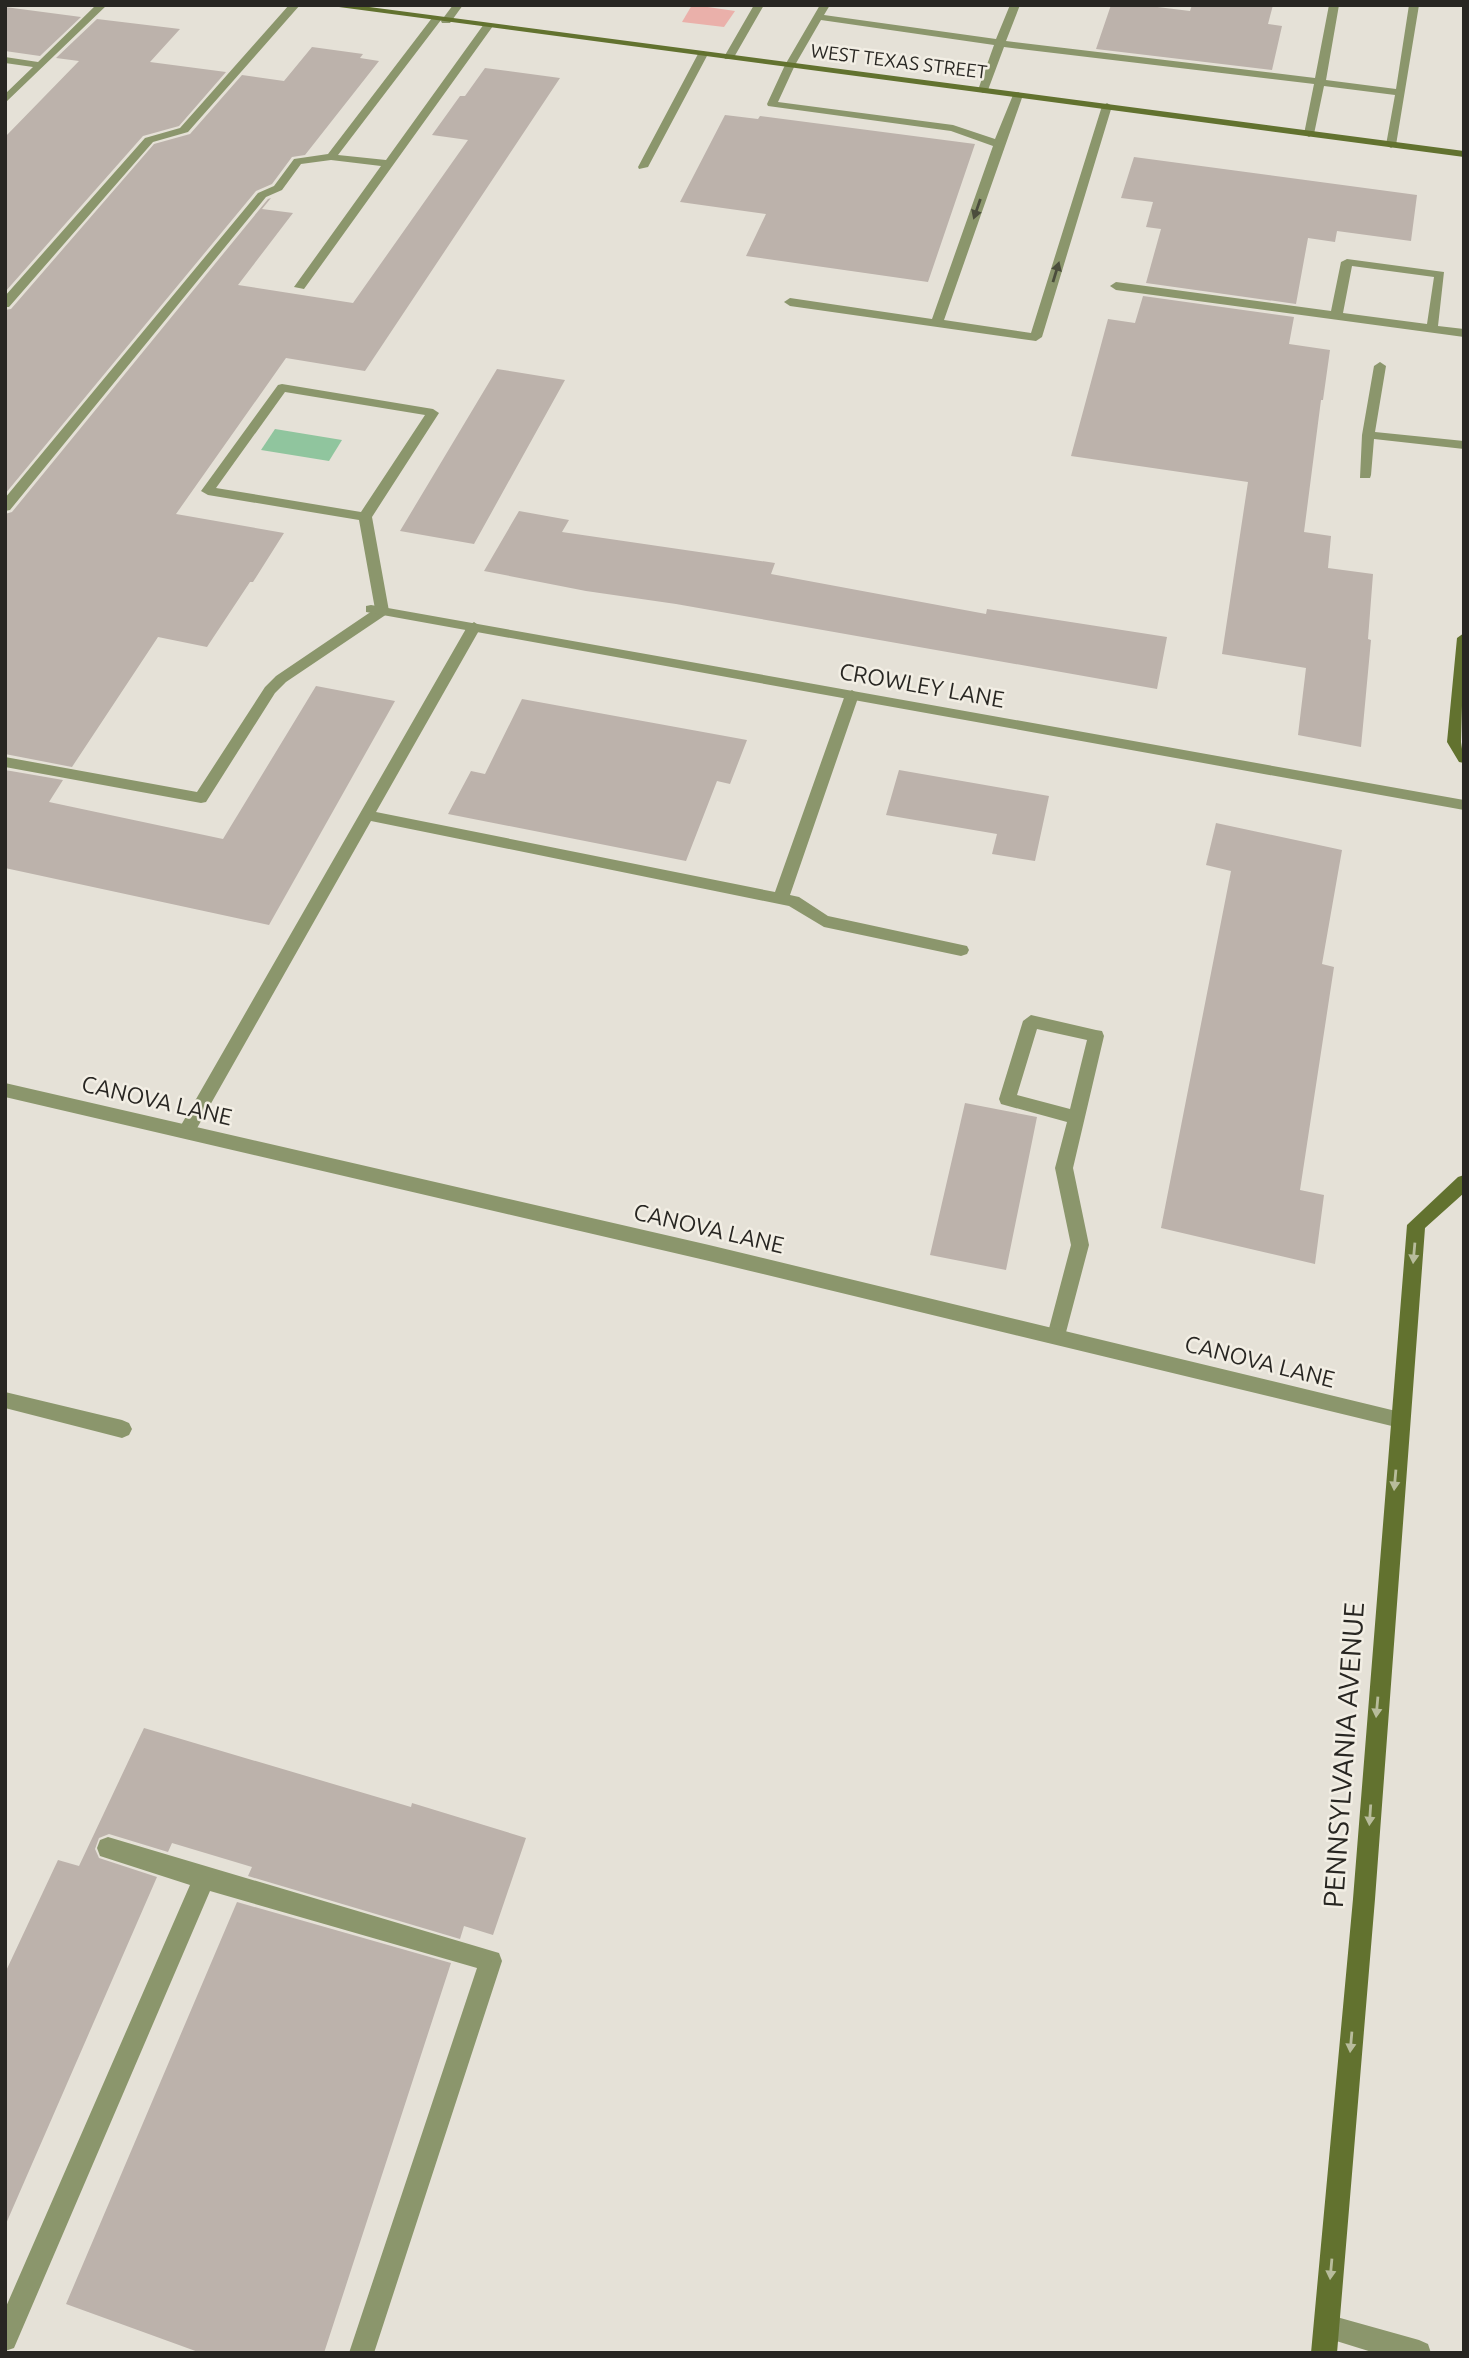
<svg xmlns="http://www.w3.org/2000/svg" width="1469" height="2358" viewBox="0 0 1469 2358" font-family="Ubuntu,sans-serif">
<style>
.green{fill:#eab0aa}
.water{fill:#90c59e}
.building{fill:#bcb2ab}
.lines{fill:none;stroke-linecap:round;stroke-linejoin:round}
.service{fill:#8b966c;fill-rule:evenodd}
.minor{fill:#8b966c;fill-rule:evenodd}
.secondary{fill:#62722f;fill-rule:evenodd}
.oneway{fill:#4b4d3c}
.oneway2{fill:#b8bc9c}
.labels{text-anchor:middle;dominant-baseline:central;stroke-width:5;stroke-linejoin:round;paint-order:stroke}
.far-street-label{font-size:19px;fill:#282622;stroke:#f2eee4}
.street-label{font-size:23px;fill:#282622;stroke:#f2eee4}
.near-street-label{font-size:28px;fill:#282622;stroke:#f2eee4}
</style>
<rect width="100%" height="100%" fill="#e5e1d7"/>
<path class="green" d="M692 5H694L735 11 724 27 682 22Z"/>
<path class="water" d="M275 429 342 440 329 461 261 450Z"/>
<path class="building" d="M1111 5H1141L1190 11 1192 5H1273L1268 24 1282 26 1272 70 1096 49Z
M5 7 81 17 40 56 5 51Z
M97 19 180 29 150 62 226 72 179 126 143 136 5 292V137L79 61 56 58Z
M312 47 363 54 360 58 379 61 305 155 292 157 272 184 256 191 5 494V310L11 309 154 144 190 134 242 75 284 81Z
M485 68 560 78 365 371 286 358 176 514 284 533 253 582H250L207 647 158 637 72 767 5 754V514L12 512 268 199 271 198 262 209 293 213 238 285 353 303 468 140 432 135 460 96H465Z
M725 115 758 119 760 116 975 144 928 282 746 256 766 214 680 202Z
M1134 157 1417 195 1411 241 1337 231 1335 242 1308 238 1296 304 1146 283 1161 229 1146 227 1153 202 1121 198Z
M1143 296 1294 317 1289 344 1330 350 1323 400H1321L1304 532 1331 536 1328 568 1373 574 1368 639 1371 640 1361 747 1298 735 1306 668 1222 654 1248 482 1071 456 1108 319 1135 323Z
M497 369 565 380 474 544 400 531Z
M519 511 569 520 562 532 775 563 771 574 986 614 987 609 1167 637 1157 689 676 604 586 591 484 571Z
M316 686 395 701 269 925 5 868V770L63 780 49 802 223 839Z
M522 699 747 740 730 784 717 781 686 861 448 814 471 771 485 774Z
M899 770 1049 796 1035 861 992 854 997 834 886 815Z
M1216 823 1342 850 1322 964 1334 967 1300 1190 1324 1195 1315 1264 1161 1228 1231 871 1206 865Z
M965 1103 1037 1117 1006 1270 930 1255Z
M144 1728 411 1807 412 1803 526 1838 493 1935 464 1926 460 1939 248 1876 252 1867 172 1843 168 1852 109 1834 99 1838 95 1849 99 1858 157 1877 5 2226V1973L58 1860 79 1866Z
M237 1902 451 1963 324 2353H201L66 2304Z"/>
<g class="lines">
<path class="service" d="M96 5H107L5 103V94L33 67 5 63V57L38 62Z
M289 5H300L188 132 153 142 9 307H5V296L145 138 180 128Z
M754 5H764L733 59H725L724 57Z
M820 5H830L824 15 996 39 1010 5H1020L1006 41 1315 78 1329 5H1339L1326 80 1396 89 1409 5H1419L1396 145 1391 148 1386 145 1395 95 1324 86 1314 134 1309 137 1304 134 1314 84 1004 47 988 90 983 93 978 90 994 45 821 20 795 65 778 102 953 125 995 139 1013 95 1018 92 1023 95 944 320 1031 333 1102 106 1107 103 1112 106 1042 337 1036 341 790 306 784 302 790 298 932 319 993 146 951 131 768 106 767 104 785 65Z
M432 18 441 20 338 155 386 160 484 24 493 26 304 289 294 287 381 166 331 160 301 164 282 190 266 197 10 510 5 511V498L258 193 274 186 294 159 328 154Z
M703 51 708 54 648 167 639 169 638 167 698 54Z
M1347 259 1444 272 1438 326 1464 329V337L1116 290 1110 286 1116 282 1331 311 1341 262ZM1352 266 1434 277 1427 324 1343 313Z
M1380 362 1386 366 1375 432 1464 441V449L1374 439 1371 475 1370 478H1360L1362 435 1374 366Z
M282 384 433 409 439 413 372 517 389 611 387 614 286 682 275 693 206 802 201 803 5 767V757L197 792 265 687 276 676 375 609 359 520 208 495 201 491 278 385ZM285 392 425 415 361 512 216 488Z
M474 622 481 627 376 812 775 892 845 695 852 690 859 695 790 895 799 897 828 916 967 946 969 950 967 954 961 956 824 927 789 906 371 821 192 1137H180L177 1132 180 1127 467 627Z
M1031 1015 1096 1030 1102 1031 1104 1036 1073 1168 1089 1245 1065 1336 1063 1342 1056 1344 1049 1342 1047 1336 1071 1245 1055 1168 1067 1122 1001 1104 999 1099 1023 1021ZM1037 1029 1087 1040 1070 1109 1017 1095Z
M5 1392 122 1420 129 1423 132 1429 129 1435 122 1438 5 1408Z
M108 1837 499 1953 502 1961 374 2353H349L477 1968 210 1891 14 2348 5 2351V2309L190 1885 100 1856 97 1848 100 1840Z"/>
<path class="minor" d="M453 5H463L450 23H442L441 21Z
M371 605 1464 800V810L366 612V606Z
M5 1083 709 1245 1400 1412 1407 1414 1410 1420 1407 1426 1400 1428 709 1261 5 1097Z
M1326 2314 1419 2340 1428 2344 1431 2353H1375L1317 2335 1314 2326 1317 2317Z"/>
<path class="secondary" d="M324 5H354L1464 151V157Z
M1464 633 1461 742 1464 763 1459 762 1447 742 1457 638Z
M1464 1175V1193L1425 1228 1375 1899 1337 2353H1311L1353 1899 1407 1225 1458 1177Z"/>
</g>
<defs><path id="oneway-solid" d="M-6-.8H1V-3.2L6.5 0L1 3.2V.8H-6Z" transform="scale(1.75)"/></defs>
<g class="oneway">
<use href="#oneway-solid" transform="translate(977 209) rotate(109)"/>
<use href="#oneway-solid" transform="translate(1056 272) rotate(-73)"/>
</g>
<g class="oneway2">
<use href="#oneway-solid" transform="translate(1414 1253) rotate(95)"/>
<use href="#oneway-solid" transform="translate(1395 1480) rotate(95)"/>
<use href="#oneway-solid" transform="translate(1377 1707) rotate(95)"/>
<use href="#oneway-solid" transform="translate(1370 1815) rotate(94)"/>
<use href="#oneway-solid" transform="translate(1351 2042) rotate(95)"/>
<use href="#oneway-solid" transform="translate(1331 2269) rotate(95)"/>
</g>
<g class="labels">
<g class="far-street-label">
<text transform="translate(899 61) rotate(7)">WEST TEXAS STREET</text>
</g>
<g class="street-label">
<text transform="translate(922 685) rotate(10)">CROWLEY LANE</text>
<text transform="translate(157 1100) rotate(13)">CANOVA LANE</text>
<text transform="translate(709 1228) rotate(13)">CANOVA LANE</text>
<text transform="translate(1260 1361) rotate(14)">CANOVA LANE</text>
</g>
<g class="near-street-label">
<text transform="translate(1343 1755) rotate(-86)">PENNSYLVANIA AVENUE</text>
</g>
</g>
<rect width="1469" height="2358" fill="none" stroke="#282622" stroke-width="14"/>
</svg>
